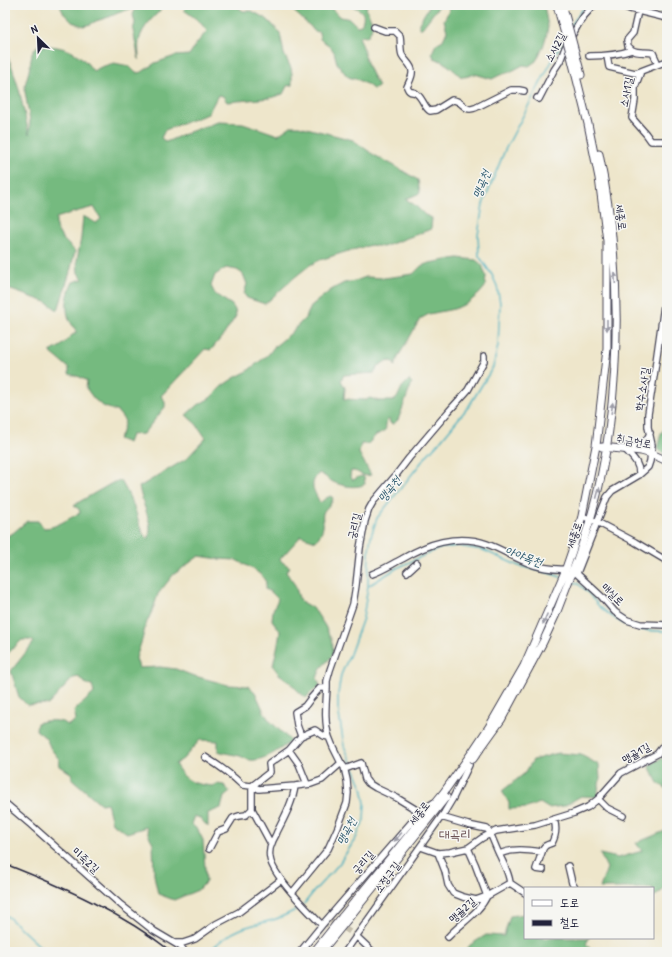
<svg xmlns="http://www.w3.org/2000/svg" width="672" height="957" viewBox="0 0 672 957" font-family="'Patrick Hand','Poor Story',sans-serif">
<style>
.forest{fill:#74ba7f;stroke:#4b6e5d}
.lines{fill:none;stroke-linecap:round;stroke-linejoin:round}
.stream{stroke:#40aebe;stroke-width:1.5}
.minor-tunnel{stroke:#c5bfae;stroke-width:5.5;stroke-dasharray:5.5 3;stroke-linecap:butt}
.minor-casing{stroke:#413f51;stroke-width:8}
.major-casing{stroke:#413f51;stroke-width:9}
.highway-casing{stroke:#413f51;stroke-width:10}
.minor{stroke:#fff;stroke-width:5.5}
.major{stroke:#fff;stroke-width:7}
.highway{stroke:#fff;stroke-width:8}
.rail{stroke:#22223b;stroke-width:1.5}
.major-bridge-casing{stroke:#413f51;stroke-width:9;stroke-linecap:butt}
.major-bridge{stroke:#fff;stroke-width:7}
.oneway{fill:#9c9ca7}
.labels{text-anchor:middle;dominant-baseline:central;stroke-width:3;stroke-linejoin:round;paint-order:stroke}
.street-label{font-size:11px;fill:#22223b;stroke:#f6f6f2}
.water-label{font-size:12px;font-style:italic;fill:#2e5a6f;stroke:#f6f6f2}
.quarter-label{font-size:13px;fill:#6c5355;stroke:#f6f6f2}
</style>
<rect width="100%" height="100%" fill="#f6f6f2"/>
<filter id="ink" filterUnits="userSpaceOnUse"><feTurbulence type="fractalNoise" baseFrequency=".025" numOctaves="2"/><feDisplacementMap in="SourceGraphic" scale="8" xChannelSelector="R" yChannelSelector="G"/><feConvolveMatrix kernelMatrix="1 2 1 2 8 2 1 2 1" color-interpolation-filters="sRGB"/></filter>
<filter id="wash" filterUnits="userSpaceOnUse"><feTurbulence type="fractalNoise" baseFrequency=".012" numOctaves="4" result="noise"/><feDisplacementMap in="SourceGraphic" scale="16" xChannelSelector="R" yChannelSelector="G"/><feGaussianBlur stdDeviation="0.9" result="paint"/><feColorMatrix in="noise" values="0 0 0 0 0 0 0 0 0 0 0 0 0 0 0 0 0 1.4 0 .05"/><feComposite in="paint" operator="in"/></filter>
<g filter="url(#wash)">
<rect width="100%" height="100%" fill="#eee6cb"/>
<path class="forest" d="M61 5H166C156 15 142 26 139 41 138 47 139 54 139 60L133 30 135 23 133 15 136 7 118 13 109 17 96 21 91 24 83 26 72 22 64 14 60 6Z
M187 5H238L239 8 243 11H252L268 20 280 33 284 54 291 68 292 74V85L287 86 283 94 270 98 227 102 223 96 218 95 208 114 165 130 161 138 166 142 189 132 218 122 243 123 278 135 291 126H299L353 140 374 155 393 165 418 180 420 193 406 199 416 206 425 215 432 218 431 229 383 247 371 245 345 252 320 260 310 265 295 277 274 296 265 304 247 298 244 294 247 284 243 274 237 270 226 268 215 275 211 286 215 294 232 305 235 310 236 316 225 333 211 350 205 349 161 396 165 401V407L143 434 131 435 128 443 118 439 121 435 125 421 118 412 103 406 94 399 86 388 87 381 80 377 69 374V368L50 352 61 346 71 336 77 332C75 329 72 325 70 321 64 308 67 294 73 282L83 279 78 273 77 260 81 238 83 216 96 223 101 219 94 207 75 212 56 218V228L62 238 75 251 70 272 58 310 46 302 11 290 5 289V52L11 64 19 89 29 134 30 121 25 92V85L29 71 32 53 37 46C54 45 72 48 85 61 88 64 90 67 93 71L101 67 114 63 129 66 136 73 142 72 155 63 175 56 189 55 197 43 207 31 199 21 184 10Z
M287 5H327L341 17 350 19 357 26 361 25C367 12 361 10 350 5H367L366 10C373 22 375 25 367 37L361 36 359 37C363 45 363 48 365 56 368 67 372 77 379 86L377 88 373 89 368 85 355 78H351L347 76 337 63 334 52 330 46 320 39 319 32 314 31 311 27Z
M430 5H441L439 6 422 28H419V23Z
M448 5H544L548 27 546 37 543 47 536 61 529 66 523 65 510 72 500 75 492 79 475 74 465 77 460 76C452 68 445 62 434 58L432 53 436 44 443 40 447 31 444 20 449 11Z
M458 258 476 260 482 265 486 276 485 287 479 294 468 303 454 309 429 314 420 319 407 342 399 355 395 366 394 363 391 361 385 362 377 367 376 371 374 373 344 375 341 380 345 388 344 399 366 400 370 398 379 401H393L397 398 402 387 409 380 412 383 398 420 393 424 390 423 389 419C384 423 387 426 385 431L376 435 368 444H361L359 453 371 475C360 478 360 470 351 471L350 477 353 480C357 478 360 475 364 477L365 484C357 489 342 486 333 482 328 479 324 475 319 473 308 485 314 490 320 503L326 498 331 496 333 498C331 506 328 505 324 511 321 516 324 522 323 527 322 532 319 537 316 541L301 536 280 559 282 562 290 567 286 572 295 585 300 601 314 609 325 626 331 639 333 648V655L321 668 317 678 320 686 310 693 306 698 296 689 290 682 279 674 273 666C275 655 279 643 280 631L272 620 273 610 278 599 271 592 265 589 266 582 261 575 253 569 236 560 219 559 199 556 173 575 158 594 153 609 146 624 142 640 136 658 139 668 160 667 176 669 191 675 228 685 248 686 255 692 265 714 270 721 291 741C281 749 268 758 255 760 249 761 245 758 240 756 233 754 226 754 218 751V741L200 740 183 759 175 764C186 782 193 784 213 786L217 784 224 785 230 792 224 797 221 808 208 813V827L200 818 194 816 191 824 198 830 203 840 206 882 198 890 174 900 158 894 154 875 153 843 149 836 146 827 127 833 112 823 107 803 101 804 95 799 72 779V774L60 766 59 759 51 749 46 738 36 730 37 723C46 720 60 719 68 725L76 720 74 711 94 693 92 685C86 684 83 683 79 677L73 678 48 705 43 704 27 705 19 697 11 671 34 642 31 640H22L5 656V537L13 533 27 521H38L44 528C57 528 68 518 80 513L79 509 74 506 79 502 114 482 121 481C126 489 130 498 134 507 138 516 140 534 148 539 152 527 149 522 146 511 143 503 141 495 139 487L186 459 206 438 196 424 186 415 195 407 210 398 222 386 234 378 246 372 268 355 274 347 290 334 306 317 312 305 331 290 344 283 355 281 366 277 384 278 399 276 413 274 421 266 429 263Z
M667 426V455L657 449 661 433Z
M558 753 581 755 599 765 600 779 597 797 581 796 564 806 548 808 540 803 527 808 509 809V803L502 791 525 773 533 760Z
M667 757V789L658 783 649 766 656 761Z
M667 830V887L653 898V888H600L607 868 600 854 618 858 642 851 636 843Z
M525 914V938H589L586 944 593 952H465L470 945 486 935 504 936 510 916Z"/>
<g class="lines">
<path class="stream" d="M639 5 667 13
M571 26 579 14 586 5
M572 581C584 585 591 597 599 606 609 615 622 625 636 629 646 631 657 631 667 631
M368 586 397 568 429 553 441 548 458 546 483 550 519 566 546 572 561 577
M352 764 344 746 338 708V694L341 675 350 654 363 618 368 586 369 550 371 536 377 518 428 454 441 440 469 406 493 367 498 346 500 303 497 286 492 275 479 256 478 235 483 204 505 150 563 40
M304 904 315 890 339 864 356 838 364 820 365 803 362 787 354 768
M5 914 46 952
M208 952C218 943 228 934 241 929 251 925 262 923 273 920 283 917 292 912 301 907"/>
</g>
</g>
<g filter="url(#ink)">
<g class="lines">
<path class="minor-tunnel" d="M322 925 335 922 356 936"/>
<defs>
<path id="minor" d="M620 5 630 9 667 18
M374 27 385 31H395L400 36C401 42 400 49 402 55 405 61 412 65 412 71 413 76 409 82 407 87 410 95 413 90 417 94 423 99 424 107 430 111L436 110 452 100C462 100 463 109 470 109 471 109 476 108 477 107L511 90H519L524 91
M632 50 628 46 627 40 633 33 638 11
M589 56C604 56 618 55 632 50 639 54 646 51 653 53L658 64
M607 56 609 67 635 73 641 71
M667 61 641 71 635 87V100L632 118 646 134 651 141H667
M537 98 539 99 554 70 560 61 565 48 578 25 584 16 594 5
M625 449C632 457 640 463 639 475
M627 449C638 446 645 445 650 433
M582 516 597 522 635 542 667 561
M407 572 417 563
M575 572 601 596 615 612 627 620 640 624 667 625
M577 573 607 497 612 491 639 475 648 467 650 461 652 445 648 427V414L654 376 667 284
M372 574C383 570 392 564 402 559 414 552 428 545 442 542 456 539 473 539 487 544 501 549 513 557 526 562 537 567 554 570 566 569
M327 688V681L330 670 353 604 356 585 360 548 365 521 369 509 373 502 396 475 409 458 449 411 468 390 484 361V356
M301 736 297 725 295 712 305 706 311 698 320 688H327C326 704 324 722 329 737
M289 750 299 764 307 784
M205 757C218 765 231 774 242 785L252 786 259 789 295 786 311 784 322 780 341 763 344 767 347 780 348 793 347 803 338 827 328 849 292 893
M345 769 361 763 365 779 368 783 376 788 397 798 420 812
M295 786C293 802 284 818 277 832 276 836 273 839 272 843 270 847 269 853 270 858 272 875 309 912 322 925
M598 799 607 808 623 816
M5 803 31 825 121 905 154 931 181 947 185 952
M271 844 252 809V786L270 772 269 764 289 750 301 736 315 730 324 736 329 737 333 747 341 763
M421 847 438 853 450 852 468 848 482 838 496 831 535 825 574 813 588 807 598 799 621 773 657 754 667 741
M209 849 218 832 226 829 233 818 239 816 246 815 252 809
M542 852 536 869 543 870
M438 853 445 871 448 885 453 893 463 897 476 900 487 896 510 883C509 873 504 865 500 856 496 848 493 839 489 831L487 829 468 825 441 817
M499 854C513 848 527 850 542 852 543 846 546 845 552 843 556 835 557 828 554 820
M568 866 572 883 575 888
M510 883 525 893
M356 936 373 952
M448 937C461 923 479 913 487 896L475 864 468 848
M175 943H183L195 939 216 924 239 912 281 880
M300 952 322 925 421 811 433 803
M345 952 422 844 444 813 453 798 469 765"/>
<path id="major" d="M557 5 560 16
M575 52 581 75
M602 447 641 451 652 454 667 461
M573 570C577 561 580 551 583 542 596 505 604 468 609 430 621 338 618 244 599 154
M473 759 501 720 543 642 556 614 571 575
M342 917 444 792 473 751 489 727 524 666 564 574 573 548 582 516 596 446 607 349V241L599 178 588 124 570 52
M347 920 435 811 446 797"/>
<path id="highway" d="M571 575 573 570"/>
</defs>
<use href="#minor" class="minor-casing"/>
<use href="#major" class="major-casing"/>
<use href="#highway" class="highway-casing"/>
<use href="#minor" class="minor"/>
<use href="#major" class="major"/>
<use href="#highway" class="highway"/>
<path class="rail" d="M5 864C64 887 122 913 172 952"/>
<defs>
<path id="major-bridge" d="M564 11 575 52
M560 16 570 52
M314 952 342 917
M321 952 347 920"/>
</defs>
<use href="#major-bridge" class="major-bridge-casing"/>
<use href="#major-bridge" class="major-bridge"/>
</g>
<defs><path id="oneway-solid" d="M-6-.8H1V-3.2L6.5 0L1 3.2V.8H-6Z"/></defs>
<g class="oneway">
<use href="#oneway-solid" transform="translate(615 278) rotate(-93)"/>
<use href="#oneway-solid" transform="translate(607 325) rotate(90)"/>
<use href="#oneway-solid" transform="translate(612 408) rotate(-82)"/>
<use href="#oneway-solid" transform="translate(598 493) rotate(-75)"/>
<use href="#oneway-solid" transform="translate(545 619) rotate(113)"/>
<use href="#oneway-solid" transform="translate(398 837) rotate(131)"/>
</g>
</g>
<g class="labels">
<g class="street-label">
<text transform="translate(555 47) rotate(-62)">소사2길</text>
<text transform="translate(626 92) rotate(-79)">소사1길</text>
<text transform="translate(621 217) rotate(82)">세종로</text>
<text transform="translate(642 389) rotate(-81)">학수소사길</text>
<text transform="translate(634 441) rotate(11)">취금헌로</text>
<text transform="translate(354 526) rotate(-77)">궁리길</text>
<text transform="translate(574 535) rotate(-71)">세종로</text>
<text transform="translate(613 594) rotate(45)">매실로</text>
<text transform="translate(636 753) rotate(-30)">맹골1길</text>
<text transform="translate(419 813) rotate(-52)">세종로</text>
<text transform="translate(86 860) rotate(42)">미죽2길</text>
<text transform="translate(363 862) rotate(-49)">궁리길</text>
<text transform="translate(387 877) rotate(-54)">소정구길</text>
<text transform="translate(462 910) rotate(-42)">맹골2길</text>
</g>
<g class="water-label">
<text transform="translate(481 184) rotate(-69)">맹곡천</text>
<text transform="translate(389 489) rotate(-51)">맹곡천</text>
<text transform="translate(524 556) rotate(20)">아야목천</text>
<text transform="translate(346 831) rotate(-63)">맹곡천</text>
</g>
<g class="quarter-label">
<text x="455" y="834">대곡리</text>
</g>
</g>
<rect width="672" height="957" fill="none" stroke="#f6f6f2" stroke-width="20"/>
<rect x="524" y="887" width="130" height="52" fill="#f6f6f2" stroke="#a1a1a9"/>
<rect x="532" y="900" width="20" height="6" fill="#ffffff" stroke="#a1a1a9"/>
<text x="560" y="907" font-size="12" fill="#22223b">도로</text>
<rect x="532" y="920" width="20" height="6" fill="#22223b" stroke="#a1a1a9"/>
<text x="560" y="927" font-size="12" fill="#22223b">철도</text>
<g transform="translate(38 38) rotate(336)" stroke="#f6f6f2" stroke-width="3" paint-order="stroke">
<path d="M0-3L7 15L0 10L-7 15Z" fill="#22223b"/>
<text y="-6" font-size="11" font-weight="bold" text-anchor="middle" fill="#22223b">N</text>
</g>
</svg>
